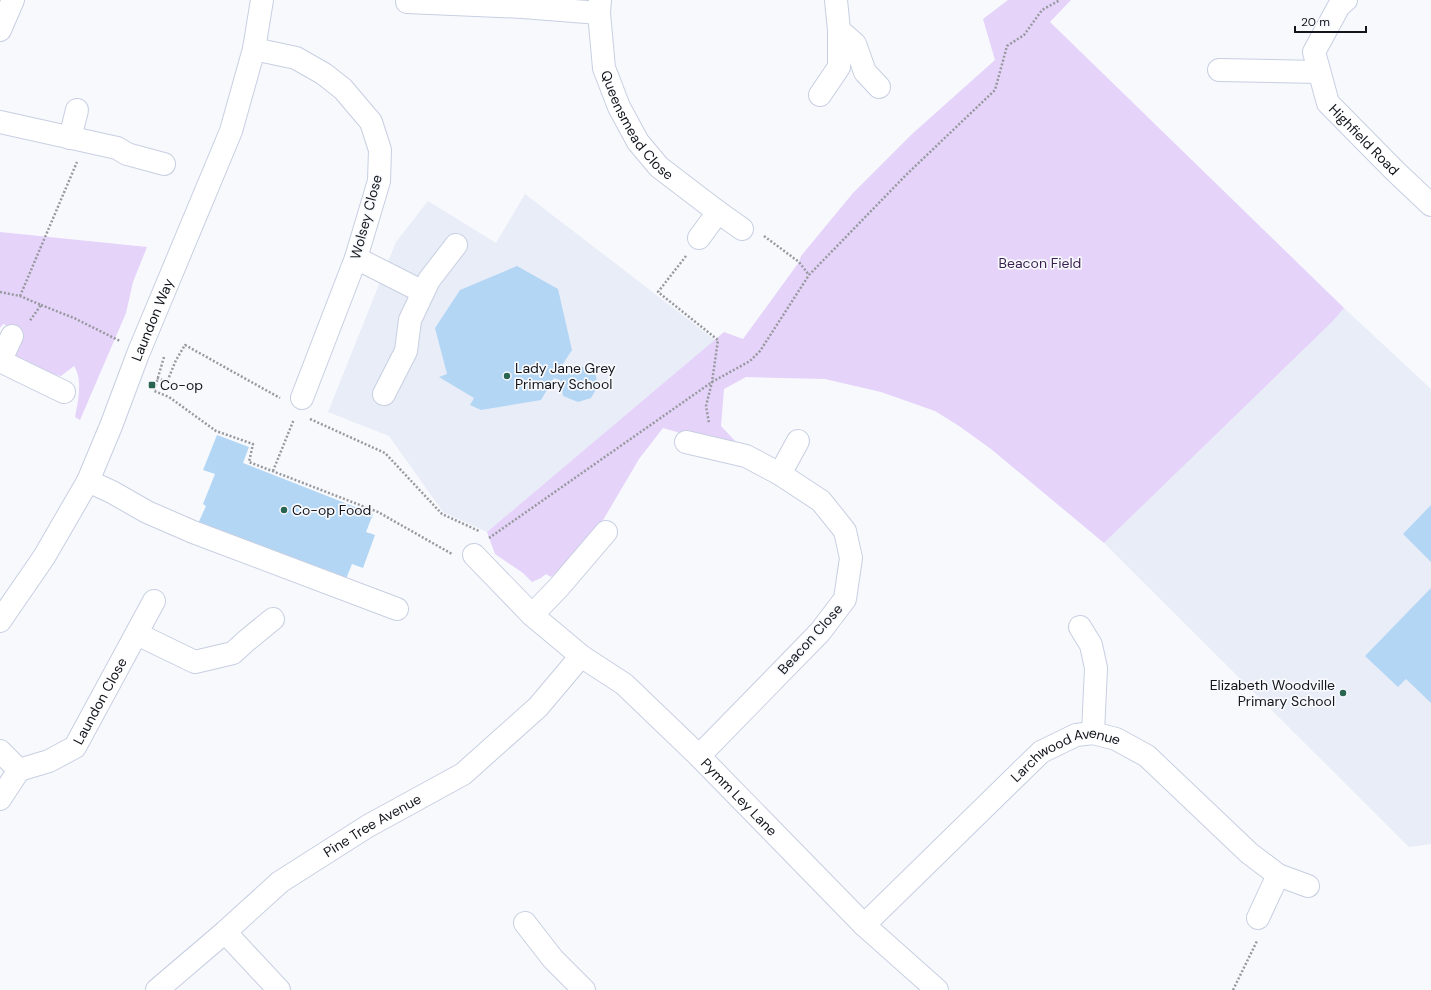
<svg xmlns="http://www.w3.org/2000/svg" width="1431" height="990" viewBox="0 0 1431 990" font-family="'DM Sans',sans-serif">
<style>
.built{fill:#e9edf8}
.green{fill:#e5d3fa}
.building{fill:#b3d6f5}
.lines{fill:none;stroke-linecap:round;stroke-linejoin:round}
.minor-casing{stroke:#c7cfe1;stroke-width:24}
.path{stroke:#97999e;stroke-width:2.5;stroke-dasharray:2 2;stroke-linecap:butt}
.minor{stroke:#fff;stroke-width:22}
.poi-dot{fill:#28644f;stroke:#f7f9fd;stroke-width:1.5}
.labels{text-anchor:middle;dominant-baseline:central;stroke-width:3.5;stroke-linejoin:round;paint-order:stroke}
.street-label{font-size:14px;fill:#12151b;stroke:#f7f9fd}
.park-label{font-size:14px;fill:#391f50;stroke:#f7f9fd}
.poi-label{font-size:14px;fill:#12151b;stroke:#f7f9fd;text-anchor:start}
</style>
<rect width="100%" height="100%" fill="#f7f9fd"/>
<path class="built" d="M525 194 715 340 487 532 443 512 389 436 328 412 396 242 428 201 496 243Z
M1344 308 1431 389V844L1409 847 1104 543 1333 321Z"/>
<path class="green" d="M1008 0H1071L1050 22 1344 308 1333 321 1104 543 991 449 959 426 935 411 881 392 825 379 746 377 724 389 721 426 738 444 735 449 663 428 639 459 596 532 576 555 551 577 546 574 541 578 532 582 523 573 495 554 487 532 724 332 743 339 799 262 801 256 853 193 911 135 995 60 983 19Z
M0 232 147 247 133 282 126 313 80 420 75 417C78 402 83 379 74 366L61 376 48 373 15 359 22 332 3 324 0 328Z"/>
<path class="building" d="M517 266 558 289 572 350 561 367 568 371 578 365 595 372 598 386 591 398 578 402 563 396 560 380 554 378 541 400 481 410 470 405 474 398 439 377 447 374 435 328 460 290Z
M217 435 249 447 243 463 373 514 366 532 375 535 363 568 352 564 344 584 197 526 206 506 203 504 215 474 203 470Z
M1431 505V562L1403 534Z
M1431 588V703L1406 679 1398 687 1365 656Z"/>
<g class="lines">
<defs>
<g id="minor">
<path id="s1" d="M600 0 599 13 604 68 619 107 638 142 659 167 718 212 742 229"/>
<path d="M836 0 839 30"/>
<path id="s2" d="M1346 0 1339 6 1314 52 1328 103 1395 171 1431 205"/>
<path d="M407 2 523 7 599 13"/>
<path d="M0 30 13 0"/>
<path d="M254 49 296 58 324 74 343 89 371 122 380 150 379 181 356 258 302 398"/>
<path d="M1219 70 1319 72"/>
<path d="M820 95 839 67V30L855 44 865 72 879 87"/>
<path d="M0 122 117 148 127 154 164 164"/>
<path d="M70 138 77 110"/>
<path d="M699 238 718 212"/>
<path d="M356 258 423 292"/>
<path d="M0 361 64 392"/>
<path d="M0 362 12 336"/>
<path d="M384 394 406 351 410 320 429 280 456 245"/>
<path d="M686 442 746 456 780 474 821 501 845 531 851 558 845 599 820 632 699 756"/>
<path d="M780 474 798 441"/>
<path d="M88 481 112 492 147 512 193 532 397 609"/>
<path id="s3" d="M474 555 532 615 556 635 581 656 624 684 699 756 864 925 937 990"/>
<path d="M532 615 559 587 606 532"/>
<path id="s4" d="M0 621 44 557 88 481 111 426 138 354 231 131 254 49 262 0"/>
<path d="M1080 627 1091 645 1096 668 1093 733"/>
<path d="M137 634 195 662 233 653 246 641 273 619"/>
<path id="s5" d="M0 751 19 770 49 761 75 747 154 601"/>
<path d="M0 799 19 770"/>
<path d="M1258 918 1278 875"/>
<path d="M525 923 553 959 584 990"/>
<path id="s6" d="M864 925 1041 752 1076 735 1093 733 1116 739 1147 756 1249 853 1278 875 1308 886"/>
<path d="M225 932 279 990"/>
<path id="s7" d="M157 990 225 932 280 882 368 826 463 774 538 707 581 656"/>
</g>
</defs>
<use href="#minor" class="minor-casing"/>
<path class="path" d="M764 236 799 262 809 275
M686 256 658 292 718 340 712 382 706 406 709 423
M0 292 20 296 41 305 29 322
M20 296 77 162
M41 305 74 318 120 341
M164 357 154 391 169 397 216 431 253 444 249 462 378 512 452 554
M157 378 167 382 176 360 185 345 280 398
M310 419 385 453 442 514 479 531
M273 471 294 419
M489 538 712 382 750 361 760 351 809 275 906 175 995 90 1007 46 1024 35 1042 10 1060 0
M1233 990 1257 941"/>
<use href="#minor" class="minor"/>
</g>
<g class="poi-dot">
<circle cx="507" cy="376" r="4"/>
<rect x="148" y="381" width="8" height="8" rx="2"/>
<circle cx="284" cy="510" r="4"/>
<circle cx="1343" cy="693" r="4"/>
</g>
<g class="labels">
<g class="street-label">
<text stroke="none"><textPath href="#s1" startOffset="135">Queensmead Close</textPath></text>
<text stroke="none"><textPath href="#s2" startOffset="166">Highfield Road</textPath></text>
<text transform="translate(366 217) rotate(-75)">Wolsey Close</text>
<text stroke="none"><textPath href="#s4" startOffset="339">Laundon Way</textPath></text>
<text transform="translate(810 639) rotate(-48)">Beacon Close</text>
<text stroke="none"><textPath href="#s5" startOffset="140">Laundon Close</textPath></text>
<text stroke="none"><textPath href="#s6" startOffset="270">Larchwood Avenue</textPath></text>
<text stroke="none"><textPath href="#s3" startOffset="360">Pymm Ley Lane</textPath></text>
<text stroke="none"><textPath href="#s7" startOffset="272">Pine Tree Avenue</textPath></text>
</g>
<g class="park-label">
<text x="1040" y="263">Beacon Field</text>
</g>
<g class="poi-label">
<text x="515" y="368">Lady Jane Grey<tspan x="515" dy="16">Primary School</tspan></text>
<text x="160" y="385">Co-op</text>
<text x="292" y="510">Co-op Food</text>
<text x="1335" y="685" text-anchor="end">Elizabeth Woodville<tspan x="1335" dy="16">Primary School</tspan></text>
</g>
</g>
<path d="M1295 26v6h71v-6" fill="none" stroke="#12151b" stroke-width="2"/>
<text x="1301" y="26" font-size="12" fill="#12151b" stroke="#f7f9fd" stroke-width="3" paint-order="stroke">20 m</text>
</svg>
